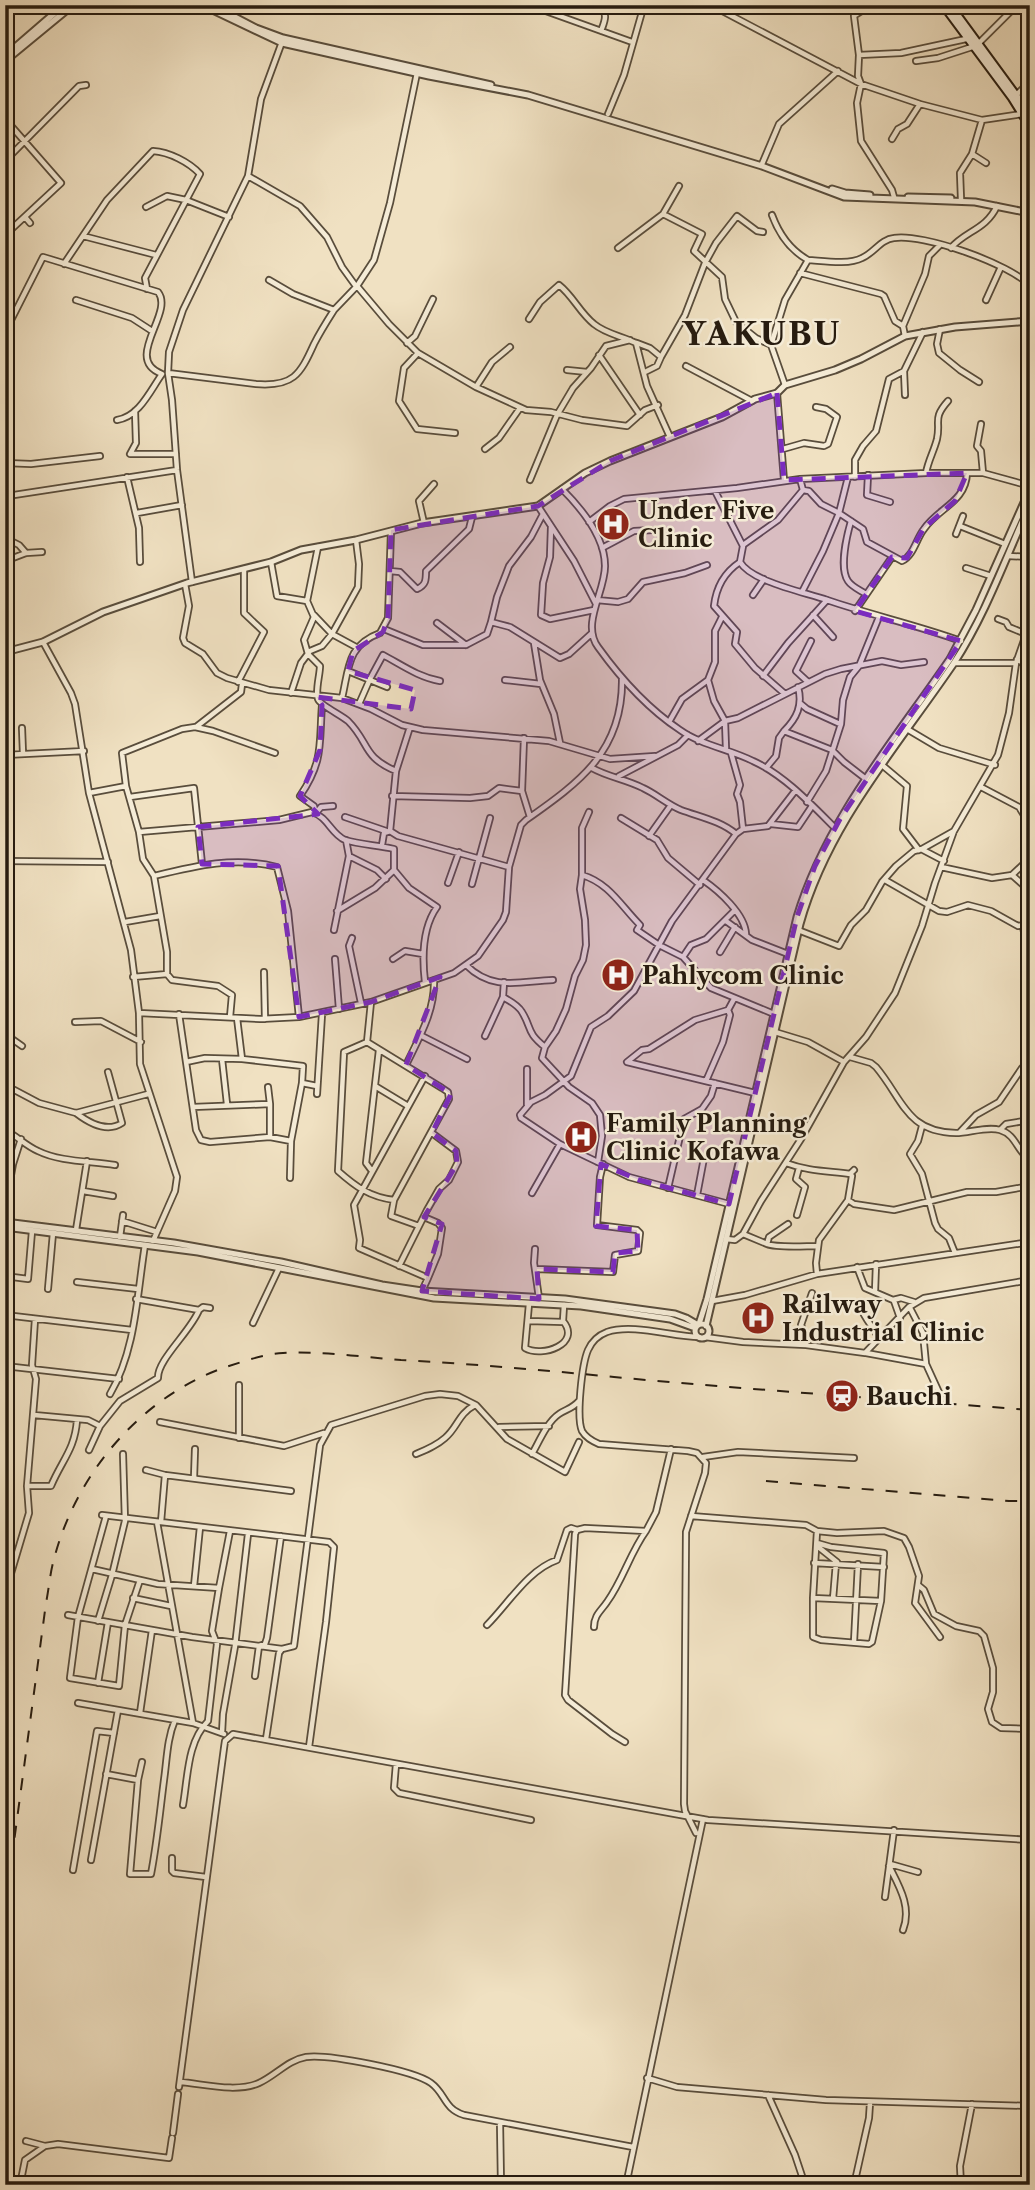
<svg xmlns="http://www.w3.org/2000/svg" width="1035" height="2190" viewBox="0 0 1035 2190" font-family="'Libre Caslon Text',serif">
<style>
.lines{fill:none;stroke-linecap:round;stroke-linejoin:round}
.minor-casing{stroke:#594d3c;stroke-width:8}
.tertiary-casing{stroke:#594d3c;stroke-width:9}
.secondary-casing{stroke:#271c10;stroke-width:10}
.minor{stroke:#f5ecd7;stroke-width:4.5}
.tertiary{stroke:#f5ecd7;stroke-width:5}
.secondary{stroke:#f5ecd7;stroke-width:6}
.rail{stroke:#271c10;stroke-width:2;stroke-dasharray:12 12;stroke-linecap:butt}
.marked{fill:#7b2cbf;fill-opacity:0.2;stroke:#7b2cbf;stroke-width:5;stroke-dasharray:14 9;stroke-linejoin:round}
.labels{text-anchor:middle;dominant-baseline:central;stroke-width:5;stroke-linejoin:round;paint-order:stroke}
.poi-label{font-size:24px;font-weight:bold;fill:#271c10;stroke:#f5ecd7;text-anchor:start}
.district-label{font-size:32px;font-weight:bold;letter-spacing:2px;fill:#271c10;stroke:#f5ecd7}
</style>
<rect width="100%" height="100%" fill="#f0e1c2"/>
<filter id="stains"><feTurbulence type="fractalNoise" baseFrequency=".00286" numOctaves="4"/><feColorMatrix values="0 0 0 0 .2 0 0 0 0 .09 0 0 0 0 .02 0 0 0 .5 -.17"/></filter>
<radialGradient id="worn" r=".72"><stop offset=".6" stop-color="#630" stop-opacity="0"/><stop offset="1" stop-color="#630" stop-opacity=".3"/></radialGradient>
<g class="lines">
<defs>
<path id="minor" d="M529 5 632 42
M600 5C608 15 605 20 601 31
M711 5 861 84 920 104 982 120 1022 114
M856 5 854 16 859 55 858 76 861 84 857 103 861 141 892 190 894 197
M815 6 816 5
M855 15 871 5
M978 44 1017 5
M859 55 901 53 966 39
M916 61 938 58 972 47
M1016 95 1030 82
M608 114 624 75 644 5
M5 119 61 183 5 235
M892 139 898 129 907 124 920 104
M972 154 986 163
M5 161 79 86 86 85
M762 164 779 124 838 71
M248 176 300 206 327 237 342 267 355 285
M679 186 663 214 702 234 694 251 722 277 725 299 736 322 756 338 771 345
M961 199 960 173 972 154 982 120
M146 207 167 196 186 200 229 217
M772 215C779 234 790 250 808 260
M25 217 30 223
M83 236 156 255
M618 248 663 214
M951 248C965 231 986 230 997 206
M64 264 107 200 153 151C169 152 189 162 200 174L145 278 147 289
M800 273 881 294 884 296 895 321 903 326 905 336
M269 280 293 294 334 310 357 286 389 324 418 353 476 387 526 410 551 412 582 420 627 426 645 410 658 405
M357 286 374 260 390 203 417 73
M76 300 132 318 152 331
M986 300 1001 267
M529 319 540 302 559 285C573 296 580 313 594 324 606 334 622 336 636 343L647 386 670 437
M903 326 925 274 929 256 940 245
M940 329 937 344 939 353 960 370 979 382
M5 332 43 257 158 292C175 313 122 359 162 374 150 391 139 417 117 420
M407 343 415 336 433 299
M637 343 650 348 661 357 685 315 705 263 716 243 737 216 757 231 763 232
M418 353 404 368 399 401 417 429 455 433
M599 355 640 415
M686 366 752 401
M567 370 587 372
M904 371 905 395
M645 372 657 366 661 357
M168 373 256 384C293 387 300 375 314 344 320 332 327 321 334 310
M785 385 771 345 785 300 808 260C824 261 849 265 862 258 874 253 881 239 894 238 922 233 1011 264 1030 286
M476 387 492 362 510 347
M777 393 784 480
M135 411 136 443 130 454H176
M981 424 977 446 981 451 983 473
M5 442 6 463
M485 449 499 438 520 408
M783 449 804 443 824 446 828 444 837 417 826 409 816 407
M6 463 31 464 100 456
M926 473C928 461 934 451 937 439 941 421 932 419 948 401
M868 475 867 495 890 502
M127 477 139 528 140 562
M848 477 839 513 863 529 867 542 902 561C914 555 916 539 924 529 938 508 966 502 967 473
M855 477V460L863 446 876 431 889 379 904 371 923 332
M530 480 557 415 573 388 591 368 606 346 630 340
M5 488 8 493 14 495 177 470
M562 489C581 508 605 536 605 566 605 592 581 624 598 647 621 679 647 708 680 730 701 745 729 749 753 761 784 775 811 804 835 828
M715 491 743 546 740 562C752 582 804 592 827 600 871 615 917 625 961 641
M538 506 574 561 596 604
M137 513 182 505
M543 514 531 537 509 566 497 597 491 622 510 627 560 658 569 654 591 634
M851 521C847 535 839 568 848 581 852 587 860 590 866 594
M589 522 610 506 624 499 737 488 800 479 926 473H983L1030 486
M424 523 419 501 434 484
M960 526 1005 544
M551 527 550 557 543 583 541 615 550 619 594 610
M956 534 963 516
M5 538 19 545 26 553
M743 545 778 520 803 490 800 479
M602 548 634 531 653 530
M1008 556 1030 557
M5 561 26 553 42 552
M271 562 277 596 307 601 314 617 304 640 308 654 320 666C320 675 315 691 318 699 320 705 341 715 348 721 370 743 362 757 396 771
M740 562C725 572 716 588 714 606L737 632 735 644 755 668 785 694
M966 568 991 576
M390 571 400 572 417 589C426 585 426 580 426 571L469 529 472 517
M192 582 177 470 172 400 168 373 169 352 183 310 248 176 261 99 282 42
M185 584 189 606 183 638 185 643 203 654 217 673 227 678 269 690 342 698 371 709 402 725 423 730 549 741 610 759 655 756
M802 592 823 551 839 513 821 504 809 491 803 490
M753 595 764 579
M597 600 618 602 628 599 643 582 685 573 707 565
M307 601 318 547
M855 611 892 557
M314 615 332 634 356 647
M813 615 833 637
M998 619 1006 622 1009 627 1026 634
M384 629 423 645H466L437 623
M5 631 10 651
M43 642 71 693 75 704 89 793 131 950 139 1013 140 1064 177 1177 175 1191 153 1241
M534 643 540 680 554 714 560 743
M466 645 487 634 491 622
M1017 659 1030 668
M955 663H1016
M348 671 387 687
M763 676 788 643 827 600
M505 680 541 684
M708 680 714 701 725 721 726 749
M238 682 264 632 244 613V569
M808 682 796 671 811 641
M798 687C803 705 797 718 784 731L832 750 844 762 866 779
M291 693 301 663 310 651 322 646 332 634 358 587 359 564 356 540
M342 698C349 668 347 645 380 633L388 618 391 531
M359 704 370 679 383 655C402 665 418 677 440 681
M801 704 807 709 840 724
M322 705C319 744 324 761 300 796L314 806 316 813 321 807 333 806
M669 722 682 699 708 680 715 662V631L722 617
M196 727 241 692 242 684
M22 728 23 754
M907 729 939 748 995 765
M524 738 522 791 530 817
M698 741 725 721 738 718 825 674 841 669 882 661 901 665 924 662
M731 753 740 785 737 794 740 802 743 829
M5 755 84 751
M882 765 907 786 903 829 919 850
M592 768C608 777 625 779 643 788 656 794 667 804 681 810 700 817 721 821 736 834
M766 768 776 756 779 738 784 731
M619 776 678 745 688 735
M981 787 1019 807 1030 825
M89 793 126 786
M392 796 470 798 488 796 499 788 522 791
M130 797 194 788 202 864
M807 802 826 771 841 724 843 700 850 677 859 666 879 617
M589 812 582 828V875L580 889 585 920 586 945 583 960 575 976 566 1009 556 1031 545 1047 542 1058 569 1087 592 1103 600 1115 602 1136 598 1162
M345 817 386 831
M621 818 657 840 668 858 700 885
M771 824 798 827 812 806
M390 831 398 836 509 867
M139 832 279 820 312 812C328 817 331 834 345 840 361 845 379 845 394 849V870L409 888 437 907C422 928 422 957 425 982
M649 836 671 805
M382 845 384 833 390 831 396 771 410 727
M923 850 944 861
M349 856 377 870 386 879
M5 861 108 862
M941 867 992 878 1012 875 1030 891
M582 875C609 883 621 906 640 925L637 930 659 945 683 957 711 988 774 1014
M1012 875 1030 858
M154 876C195 866 235 856 277 867L288 911 299 1017
M703 880C719 891 745 914 746 934
M885 880 939 911 947 912 968 905 991 911 1018 926 1030 924
M448 883 459 852
M472 884 490 818
M337 911 375 888 394 870
M726 921 752 940 788 954
M125 922 160 916
M1023 926 1024 932 1030 939
M334 930 349 856 346 840
M798 930 839 946 851 925 866 910 882 882 896 866 914 851 922 849 954 831
M352 938 349 946 361 1003
M720 952 735 927
M683 957 691 945 706 939 734 911
M335 959 339 1009
M393 959 405 951 423 954
M466 965C493 992 521 981 553 980
M264 972 265 1019
M167 974 172 980 218 986 232 995 230 1017
M133 977 167 974V952L154 876 143 859 139 832 126 786 122 753 182 729 195 727 213 731 275 753
M503 997C510 1001 518 1005 522 1012 532 1028 526 1032 545 1047
M734 999 728 1010 695 1020 649 1049 642 1050 627 1062 755 1093
M139 1013 260 1019 299 1017 371 1002 454 973 478 956 503 920 506 912 509 867 521 825 526 820C580 782 623 751 622 679
M179 1014 186 1062
M237 1018 242 1059
M75 1022 101 1021 141 1042
M775 1032 808 1042 844 1062
M5 1034 22 1046
M420 1035 467 1059
M485 1036 503 997 504 982
M367 1042 442 1088 448 1092 449 1099 394 1200C370 1197 356 1187 338 1171L344 1052 367 1042 371 1002
M850 1057 871 1063 876 1067C903 1099 906 1132 956 1133 969 1133 987 1126 1000 1130 1017 1135 1017 1153 1030 1159
M222 1059 227 1104
M406 1065C419 1038 435 1011 434 980
M527 1069V1105
M706 1081 723 1042 730 1015 728 1010
M302 1083 317 1086
M5 1085 39 1103 76 1113 148 1094
M375 1086 408 1106
M268 1087 270 1104
M317 1094 322 1014
M193 1107 270 1104V1137
M76 1113C89 1123 107 1133 122 1123L108 1072
M922 1126 918 1141 910 1154 922 1174 935 1223 938 1229 949 1238 955 1253
M5 1130C17 1136 26 1146 38 1151 60 1162 91 1161 115 1165
M1000 1130 1006 1124 1030 1120
M960 1132 976 1115 999 1102 1022 1068
M786 1163C807 1171 828 1171 850 1174L854 1170
M372 1171 366 1163 379 1050
M290 1178 291 1141 302 1083 303 1066 242 1059 205 1058 186 1062 196 1130 201 1140 210 1142 270 1137 291 1141
M668 1188 684 1119 702 1109 711 1096 715 1083
M83 1191 113 1196
M532 1193 560 1144
M697 1195 704 1158
M394 1200 391 1216 419 1226
M848 1200 854 1204 894 1210 967 1192H996L1030 1186
M729 1204 629 1177 560 1144 521 1118 520 1115 531 1102 545 1095 571 1076 591 1027 608 1016 634 991 672 921 736 834 743 829 768 826 795 791
M5 1208 13 1164 21 1139
M797 1215 805 1187 796 1179 799 1168
M424 1217 438 1223 442 1228 438 1254 428 1278
M122 1221 157 1232
M76 1230 87 1161
M743 1234 767 1244 769 1237 788 1224
M120 1237 123 1215
M726 1239 735 1240 743 1234 761 1201 801 1139 844 1062 866 1037 895 993 922 926 935 883 954 831 998 755 1009 713 1016 663 1030 623
M767 1244C777 1248 805 1246 817 1246
M535 1249 534 1263 539 1298
M399 1266 427 1210 439 1189 449 1180 458 1162 456 1151 432 1133
M857 1267 865 1288 893 1300 901 1298 914 1302
M536 1269 613 1272 615 1255 638 1251 640 1233 637 1230 597 1225 600 1177 603 1164
M817 1274 816 1263 819 1240 848 1200 852 1176
M5 1276 28 1279 32 1231
M77 1282 138 1289
M48 1289 53 1233
M422 1291 428 1278 359 1248 360 1240 354 1205 425 1076
M875 1292 876 1264
M136 1299 199 1310 203 1307 210 1308
M712 1301 745 1295 817 1274 1030 1242
M894 1301 900 1318
M529 1304 525 1348C542 1358 582 1344 563 1321L564 1305
M861 1308C865 1320 874 1327 879 1339
M910 1308 923 1333 926 1364 942 1399
M5 1315 132 1330
M529 1321 563 1322
M253 1323 279 1268
M705 1337 743 1342 806 1345 865 1353 909 1307 924 1298 1030 1280
M806 1345V1337L801 1325 812 1293
M866 1353 926 1364
M5 1366 119 1379
M239 1385V1438
M110 1394C136 1350 137 1294 145 1245
M34 1415 88 1420 100 1426
M160 1422 284 1446 324 1433
M499 1427 549 1426
M89 1450 100 1426 120 1401 158 1378C157 1360 191 1331 199 1310
M416 1454C426 1450 436 1446 445 1438 458 1427 458 1414 475 1405
M532 1454C539 1442 547 1422 559 1414 566 1409 572 1409 579 1401
M703 1457 738 1452 854 1458
M146 1470 165 1475 291 1491
M194 1478 195 1449
M27 1486H51C62 1460 75 1449 77 1420
M102 1515 329 1542 334 1547 326 1622 309 1747
M106 1516 78 1617 70 1678 119 1686 125 1625 140 1580
M691 1516 806 1525 817 1531 813 1598V1637L821 1640 869 1644 872 1642 881 1601 884 1553 831 1547 817 1543
M157 1522 193 1723
M161 1522 165 1475
M817 1531 837 1533 884 1531 904 1538 909 1547 919 1576 915 1603 940 1637
M817 1546 837 1562
M814 1563 884 1567
M92 1569 158 1584 219 1588 230 1531
M9 1580 29 1513 27 1486 36 1379 32 1365 35 1319
M918 1585 924 1590 934 1614 956 1626 979 1631 984 1636 993 1668V1692L988 1709 992 1722 1001 1728 1030 1729
M194 1586 200 1527
M133 1598 171 1606
M813 1598 881 1601
M833 1599 836 1563
M68 1615 192 1637 282 1649
M98 1621 112 1575 125 1521 123 1454
M487 1625C508 1604 528 1570 557 1560L567 1530 571 1528 577 1530
M594 1627C594 1615 601 1611 607 1602 623 1580 630 1553 646 1531
M854 1642 858 1564
M255 1676 259 1646 265 1644 267 1638 281 1536
M98 1683 108 1622
M78 1703 193 1723 224 1734
M140 1713 152 1630
M222 1733 223 1714 235 1646 248 1534
M266 1739 279 1653 282 1649 294 1646 320 1445 331 1425 425 1396 440 1394 458 1396 476 1405 507 1439 565 1472 579 1442
M625 1742 612 1734 568 1700 565 1695 575 1534 577 1530 585 1528 646 1531 656 1512 671 1449
M142 1762 138 1780 130 1874H151C157 1843 160 1811 164 1780 167 1759 167 1739 175 1720
M396 1764 394 1788 399 1793 531 1820
M106 1774 138 1780
M183 1805C188 1777 187 1742 208 1721L217 1644 212 1631 219 1588
M696 1833 685 1811 684 1804 686 1532 705 1473 706 1463 697 1453 688 1451 599 1444C592 1441 586 1438 582 1431 576 1417 582 1364 588 1350 592 1341 599 1335 607 1332 633 1323 673 1337 699 1337
M172 1858V1871L174 1873 206 1877
M91 1860 118 1710
M890 1864 918 1872
M889 1866C899 1886 912 1907 903 1930
M73 1870 97 1731 114 1733
M885 1897 894 1830
M647 2078 677 2087 826 2100 1030 2106
M180 2082C204 2084 236 2093 259 2083 275 2076 288 2060 306 2057 328 2054 413 2070 431 2083 446 2094 443 2108 464 2115L633 2147
M179 2087 224 1748 225 1741 233 1734 708 1820 1030 1840
M768 2095 795 2155 805 2185
M500 2122 501 2185
M173 2133 178 2094
M26 2141 45 2146
M20 2185 25 2160 45 2146 58 2144 169 2158 172 2138
M626 2185 703 1819
M854 2185 869 2118 870 2103
M961 2185 960 2166 972 2104"/>
<path id="tertiary" d="M202 5 282 43 429 76 528 95 762 166 844 197 975 202 1030 213
M212 5 256 28 283 38 491 85
M5 56 64 5
M5 61 73 5
M832 189 845 193 870 195
M908 197 951 198
M5 652 43 642 103 612 187 583 271 562 301 550 356 540 422 523 538 506 585 473 610 461 722 417 755 399 777 393 785 385 835 370 861 359 905 336 955 327 1030 321
M5 1222 174 1243 281 1262 382 1285 422 1291 565 1299 675 1314 686 1318 698 1325
M5 1227 198 1252 434 1298 581 1306 670 1319 695 1328
M699 1324 707 1299 797 917C826 820 894 741 950 659L976 610 1030 489
M695 1331a7 7 0 1 1 14 0a7 7 0 1 1-14 0Z
M706 1326 800 924C828 824 897 747 954 663 986 614 1006 557 1030 504"/>
<path id="secondary" d="M943 5 1012 98 1030 127
M950 5 1016 95 1030 118"/>
</defs>
<use href="#minor" class="minor-casing"/>
<use href="#tertiary" class="tertiary-casing"/>
<use href="#secondary" class="secondary-casing"/>
<use href="#minor" class="minor"/>
<use href="#tertiary" class="tertiary"/>
<use href="#secondary" class="secondary"/>
<path class="rail" d="M766 1481 1009 1501H1030
M5 1909 46 1603C49 1588 50 1573 54 1559 76 1474 140 1398 223 1368 242 1362 263 1354 283 1353 322 1351 362 1357 401 1360 472 1364 543 1370 614 1377 753 1390 891 1399 1030 1410"/>
</g>
<path class="marked" d="M777 393 784 480 967 473 955 501 924 528 907 558 892 557 855 611 961 641 840 819 815 866 797 917 729 1204 639 1180 601 1164 596 1226 637 1230 638 1251 615 1253 613 1272 537 1269 539 1299 422 1291 442 1224 424 1217 457 1164 456 1151 432 1133 451 1094 406 1065 440 977 371 1002 299 1017 278 866 202 864 198 827 318 814 300 796 320 750 322 705 317 697 411 709 415 690 348 671 353 651 383 632 388 618 391 530 538 506 610 461Z"/>
<defs>
<symbol id="hospital-disc" viewBox="-11 -11 22 22"><circle r="9.5" fill="#8f2418" stroke="#f5ecd7"/><path d="M-5-5h3v3.5h4V-5h3V5h-3V1.5h-4V5h-3Z" fill="#fff"/></symbol>
<symbol id="station-disc" viewBox="-11 -11 22 22"><circle r="9.5" fill="#8f2418" stroke="#f5ecd7"/><path d="M-3-6H3Q5-6 5-4V2Q5 4 3 4L4.5 6H3L1.5 4h-3L-3 6H-4.5L-3 4Q-5 4-5 2V-4Q-5-6-3-6ZM-3.5-4v3h7v-3ZM-3.5 1v1.5H-2V1ZM2 1v1.5H3.5V1Z" fill="#fff"/></symbol>
</defs>
<g fill-rule="evenodd">
<use href="#hospital-disc" x="594" y="505" width="38" height="38"/>
<use href="#hospital-disc" x="599" y="956" width="38" height="38"/>
<use href="#hospital-disc" x="562" y="1118" width="38" height="38"/>
<use href="#hospital-disc" x="739" y="1299" width="38" height="38"/>
<use href="#station-disc" x="823" y="1377" width="38" height="38"/>
</g>
<g class="labels">
<g class="poi-label">
<text x="638" y="510">Under Five<tspan x="638" dy="28">Clinic</tspan></text>
<text x="642" y="975">Pahlycom Clinic</text>
<text x="606" y="1123">Family Planning<tspan x="606" dy="28">Clinic Kofawa</tspan></text>
<text x="782" y="1304">Railway<tspan x="782" dy="28">Industrial Clinic</tspan></text>
<text x="866" y="1396">Bauchi</text>
</g>
<g class="district-label">
<text x="762" y="333">YAKUBU</text>
</g>
</g>
<rect width="1035" height="2190" fill="none" stroke="#f0e1c2" stroke-width="28"/>
<rect x="7" y="7" width="1021" height="2176" fill="none" stroke="#271c10" stroke-width="3.5"/>
<rect x="14" y="14" width="1007" height="2162" fill="none" stroke="#271c10" stroke-width="2"/>
<rect width="100%" height="100%" filter="url(#stains)"/>
<rect width="100%" height="100%" fill="url(#worn)"/>
</svg>
